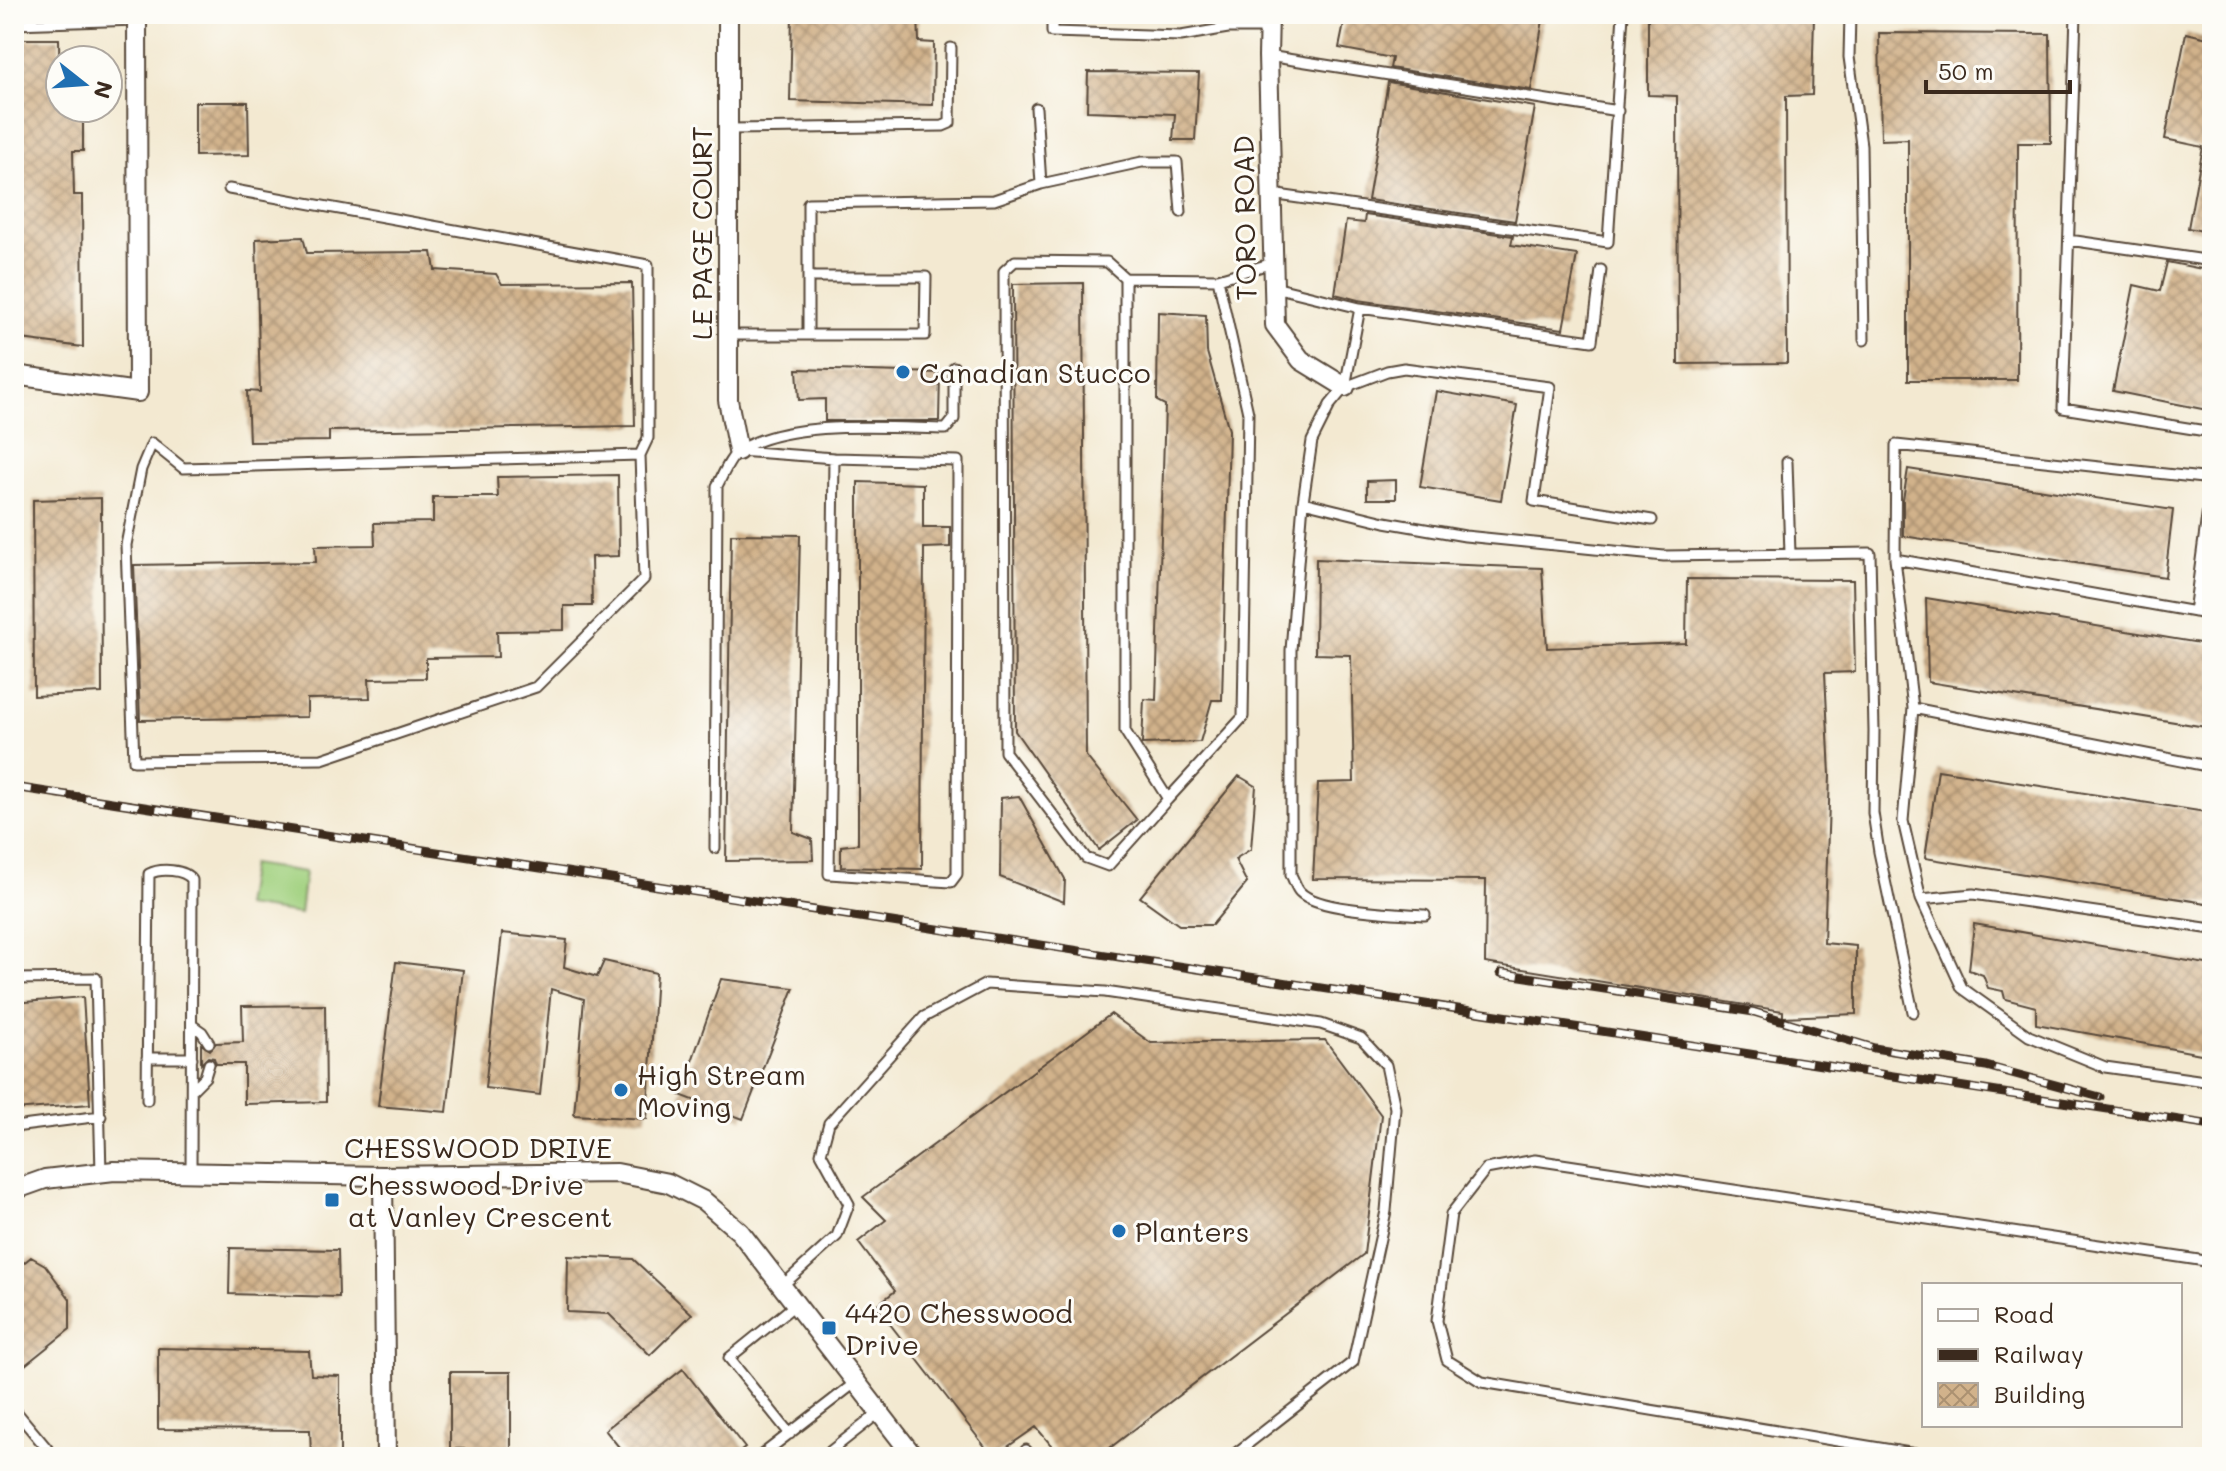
<svg xmlns="http://www.w3.org/2000/svg" width="2226" height="1471" viewBox="0 0 2226 1471" font-family="Mali,sans-serif">
<style>
.pitch{fill:#a2d180;stroke:#6e7e4f;stroke-width:2}
.building{fill:url(#building-cross-hatch)}
.lines{fill:none;stroke-linecap:round;stroke-linejoin:round}
.service-casing{stroke:#574739;stroke-width:13}
.minor-casing{stroke:#574739;stroke-width:22}
.service{stroke:#fff;stroke-width:9}
.minor{stroke:#fff;stroke-width:18}
.rail-casing{stroke:#3b2a1e;stroke-width:9}
.rail{stroke:#fdfcf7;stroke-width:6;stroke-dasharray:18;stroke-linecap:butt}
.poi-dot{fill:#1f6fb2;stroke:#fdfcf7;stroke-width:3}
.labels{text-anchor:middle;dominant-baseline:central;stroke-width:6;stroke-linejoin:round;paint-order:stroke}
.street-label{font-size:28px;fill:#3b2a1e;stroke:#fdfcf7}
.poi-label{font-size:28px;fill:#3b2a1e;stroke:#fdfcf7;text-anchor:start}
</style>
<defs>
<pattern id="building-cross-hatch" width="8" height="8" patternUnits="userSpaceOnUse" patternTransform="scale(2)"><rect width="8" height="8" fill="#d1b28b"/><path d="M0 0l8 8M0 8l8-8" fill="none" stroke="#ab9171"/></pattern>
</defs>
<rect width="100%" height="100%" fill="#fdfcf7"/>
<filter id="ink" filterUnits="userSpaceOnUse"><feTurbulence type="fractalNoise" baseFrequency=".0125" numOctaves="2"/><feDisplacementMap in="SourceGraphic" scale="16" xChannelSelector="R" yChannelSelector="G"/><feConvolveMatrix kernelMatrix="1 2 1 2 8 2 1 2 1" color-interpolation-filters="sRGB"/></filter>
<filter id="wash" filterUnits="userSpaceOnUse"><feTurbulence type="fractalNoise" baseFrequency=".006" numOctaves="4" result="noise"/><feDisplacementMap in="SourceGraphic" scale="32" xChannelSelector="R" yChannelSelector="G"/><feGaussianBlur stdDeviation="1.8" result="paint"/><feColorMatrix in="noise" values="0 0 0 0 0 0 0 0 0 0 0 0 0 0 0 0 0 1.4 0 .05"/><feComposite in="paint" operator="in"/></filter>
<g filter="url(#wash)">
<rect width="100%" height="100%" fill="#f3e9d1"/>
<path class="pitch" d="M251 864 305 872 300 914 244 906Z"/>
<g id="blocks">
<path class="building" d="M792 14H918L919 42 934 43 933 105 790 101Z
M1346 14H1544L1531 90 1390 68 1392 58 1339 48Z
M1648 14H1814L1812 95 1786 96 1787 363 1678 364 1677 96 1648 95Z
M1879 33 2050 34 2051 143H2018L2017 380H1908V139L1881 140Z
M2186 33 2212 39V233L2188 228 2203 147 2165 139Z
M14 39H59L60 108H83V151H73L74 195H82L83 347 14 338Z
M1088 72 1199 73 1195 140H1173L1175 114 1087 111Z
M1388 82 1535 107 1515 221 1368 200Z
M195 102H248L249 155 195 156Z
M1365 215 1513 236 1511 245 1577 255 1563 329 1358 300 1335 294 1346 221 1364 223Z
M303 237 307 253 432 252 435 270 496 274 502 284 632 283 635 426 329 431V441L249 442 247 391 260 392 256 239Z
M2167 262 2212 271V411L2113 391 2134 285 2160 291Z
M1083 283 1086 756 1137 820 1099 850 1015 731 1013 284Z
M1158 312 1206 315 1207 352 1229 430 1222 700H1212L1200 742 1142 744 1144 699 1156 700 1165 405 1157 401Z
M797 369 940 373 939 421H825V399L799 400Z
M1436 391 1517 405 1501 500 1420 487Z
M1908 469 2173 510 2165 577 1903 536V500Z
M618 475 619 556 591 557 592 606H564V630L497 631 498 657 426 658V678L369 679 370 698 307 699V717L140 720 134 565 316 562 315 546 375 545 374 523 433 522V497H498L497 477Z
M1396 480V499H1367V481Z
M858 482 923 484V527H950V547L924 548 922 869 841 867V846L858 844Z
M101 498 102 693 34 696 33 500Z
M731 534 800 535 793 832 812 839 813 860 726 861Z
M1316 559 1542 568 1547 648 1686 643 1687 579 1853 580 1855 672 1825 673 1830 775 1824 943 1856 946V1014L1783 1017V1011L1485 963 1486 880 1313 879 1318 783 1354 782 1351 655 1315 654Z
M1926 598 2212 645V728L1928 682Z
M1938 770 2212 813V904L1925 858Z
M1239 776 1256 786 1251 849 1235 859 1247 883 1212 925H1179L1140 897Z
M1019 796 1065 879 1064 902 1000 877 1001 798Z
M1974 924 2212 965V1056L2036 1024V1007L2005 999 2003 991 1988 988 1983 975 1969 970Z
M502 933 567 940 564 967 597 977 604 961 656 973 647 1119 574 1115 584 999 551 989 540 1095 485 1088Z
M396 962 463 970 447 1112 378 1106Z
M721 979 794 988 743 1119 680 1095Z
M83 997 90 1104 14 1110V1003Z
M325 1005 326 1102 244 1104V1064H216L214 1058 208 1057 201 1064V1044L210 1050 216 1043 243 1042 242 1006Z
M1111 1014 1151 1043 1325 1040 1381 1115 1364 1254 1098 1457H1061L1036 1427 993 1457 876 1306 895 1291 858 1242 886 1220 863 1197Z
M230 1248 338 1250 339 1297 229 1294Z
M568 1256 633 1259 692 1314 650 1355 609 1314 567 1312Z
M31 1257 45 1265 70 1299V1329L14 1374V1271Z
M158 1348 309 1351 311 1375 340 1376V1455H311L310 1430 158 1429Z
M683 1369 745 1448 733 1457H627L605 1430Z
M450 1372H511V1449H450Z"/>
</g>
</g>
<g filter="url(#ink)">
<use href="#blocks" fill-opacity="0" stroke="#574739" stroke-width="2"/>
<g class="lines">
<defs>
<path id="service" d="M1052 14V32L1181 36 1228 28
M1228 14V28H1269
M1850 14 1849 57 1861 145 1864 340
M2076 14 2063 408 2212 432
M14 24 137 20
M1268 56 1618 111
M1036 108 1041 184
M729 129 943 126 950 123 951 48
M229 189 648 265V438L640 455
M1271 194 1608 242 1623 14
M2069 240 2212 261
M1125 278 1107 262 1015 261 1004 271 1005 752 1086 858 1108 866 1168 799
M1218 279 1248 413 1243 717 1168 799 1125 731V278L1218 279 1273 263
M1274 287 1360 308
M729 335H808V203L994 200 1041 184 1142 162H1177L1181 212
M808 335H925L926 277H808
M1345 387 1387 371 1404 368 1550 387 1534 501 1652 520
M152 443 183 468 640 455 644 579 536 687 322 759 134 761 126 545 141 469Z
M738 451 834 458 958 461 957 874 951 882 829 874 834 458
M1787 462 1790 554
M2212 479 1896 445 1895 559 1913 708 2212 767
M1303 502 1385 522 1465 536 1664 556 1870 553 1874 731 1873 813 1879 852 1913 1012
M1895 559 2212 615
M2194 612 2209 501H2212
M1913 708 1903 821 1921 899 1973 894 2212 929
M715 848 717 486C723 475 730 457 740 450 788 419 890 428 946 429L954 419V367
M1921 899 1962 988 2029 1036 2105 1067 2212 1082
M1425 915C1398 913 1318 911 1300 892 1296 888 1294 880 1291 875V650L1303 502 1312 441 1330 405 1345 387 1360 308 1592 341 1601 270
M14 979 96 978 101 1173
M192 1025 202 1032 209 1043
M147 1058H192
M193 1089 205 1077 209 1064
M147 1100 149 874C160 868 185 869 192 880L191 1173
M14 1127 101 1116
M782 1286 837 1236 849 1204 821 1153 829 1123 924 1017 986 984 1105 992 1321 1024 1361 1038 1386 1065 1395 1108 1386 1211 1353 1362 1231 1457
M14 1409 54 1457
M790 1434 729 1358 796 1304
M1026 1450 1031 1457
M759 1457 856 1382
M823 1457 880 1412
M1934 1457 1482 1382 1447 1360 1437 1321 1451 1214 1486 1169 1535 1160 2212 1262"/>
<path id="minor" d="M728 14V400L738 451
M1269 14 1268 56 1275 325 1301 360 1345 387
M14 375 138 392 137 14
M383 1176 386 1457
M14 1190 45 1179 114 1171 383 1176 617 1173 668 1183 704 1201 740 1232 914 1457"/>
</defs>
<use href="#service" class="service-casing"/>
<use href="#minor" class="minor-casing"/>
<use href="#service" class="service"/>
<use href="#minor" class="minor"/>
<defs>
<path id="rail" d="M14 787 2212 1125
M1501 973 1754 1012 1874 1048 1986 1066 2100 1097"/>
</defs>
<use href="#rail" class="rail-casing"/>
<use href="#rail" class="rail"/>
</g>
</g>
<g class="poi-dot">
<circle cx="903" cy="372" r="8"/>
<circle cx="621" cy="1090" r="8"/>
<rect x="324" y="1192" width="16" height="16" rx="4"/>
<circle cx="1119" cy="1231" r="8"/>
<rect x="821" y="1320" width="16" height="16" rx="4"/>
</g>
<g class="labels">
<g class="street-label">
<text transform="translate(1244 218) rotate(-91)">TORO ROAD</text>
<text transform="translate(701 233) rotate(-90)">LE PAGE COURT</text>
<text x="478" y="1147">CHESSWOOD DRIVE</text>
</g>
<g class="poi-label">
<text x="919" y="372">Canadian Stucco</text>
<text x="637" y="1074">High Stream<tspan x="637" dy="32">Moving</tspan></text>
<text x="348" y="1184">Chesswood Drive<tspan x="348" dy="32">at Vanley Crescent</tspan></text>
<text x="1135" y="1231">Planters</text>
<text x="845" y="1312">4420 Chesswood<tspan x="845" dy="32">Drive</tspan></text>
</g>
</g>
<rect width="2226" height="1471" fill="none" stroke="#fdfcf7" stroke-width="48"/>
<rect x="1922" y="1283" width="260" height="144" fill="#fdfcf7" stroke="#afa8a0" stroke-width="2"/>
<rect x="1938" y="1309" width="40" height="12" fill="#ffffff" stroke="#afa8a0" stroke-width="2"/>
<text x="1994" y="1323" font-size="24" fill="#3b2a1e">Road</text>
<rect x="1938" y="1349" width="40" height="12" fill="#3b2a1e" stroke="#afa8a0" stroke-width="2"/>
<text x="1994" y="1363" font-size="24" fill="#3b2a1e">Railway</text>
<rect x="1938" y="1383" width="40" height="24" fill="url(#building-cross-hatch)" stroke="#afa8a0" stroke-width="2"/>
<text x="1994" y="1403" font-size="24" fill="#3b2a1e">Building</text>
<g transform="translate(84 84) rotate(107)"><circle r="38" fill="#fdfcf7" stroke="#afa8a0" stroke-width="2"/>
<path d="M0-6L14 30L0 20L-14 30Z" fill="#1f6fb2"/>
<text y="-12" font-size="22" font-weight="bold" text-anchor="middle" fill="#3b2a1e">N</text>
</g>
<path d="M1926 80v12h144v-12" fill="none" stroke="#3b2a1e" stroke-width="4"/>
<text x="1938" y="80" font-size="24" fill="#3b2a1e" stroke="#fdfcf7" stroke-width="6" paint-order="stroke">50 m</text>
</svg>
